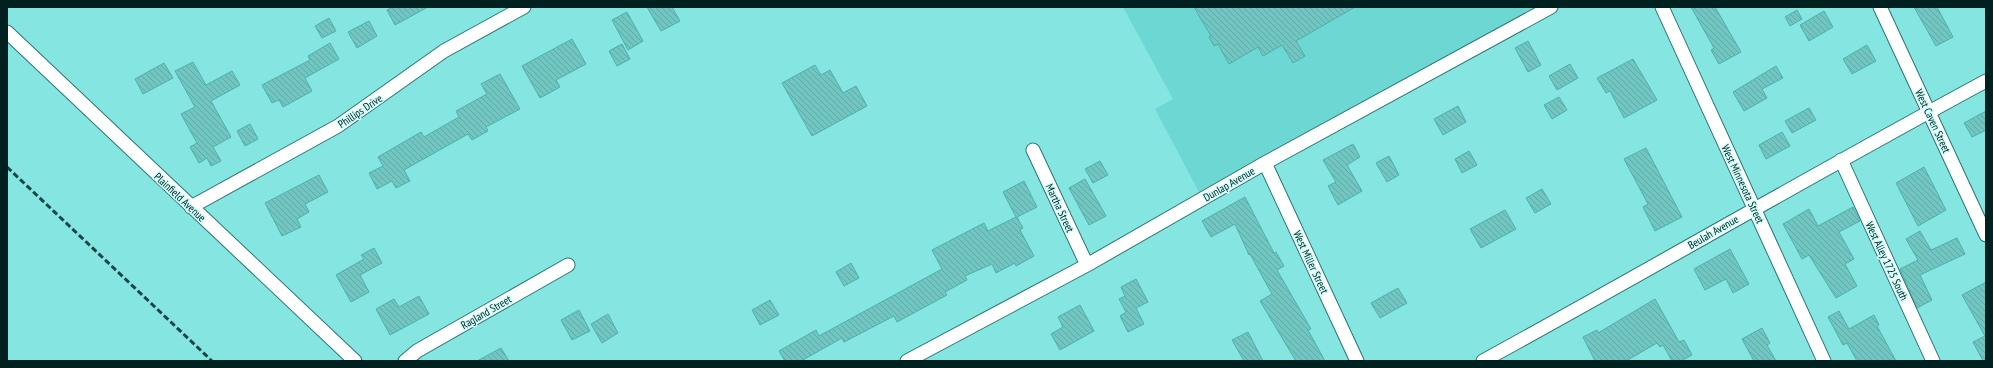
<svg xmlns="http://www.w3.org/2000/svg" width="1993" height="368" viewBox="0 0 1993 368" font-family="'PT Sans Narrow',sans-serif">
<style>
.built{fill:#6dd7d3}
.building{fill:url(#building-back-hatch);stroke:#4db0ac}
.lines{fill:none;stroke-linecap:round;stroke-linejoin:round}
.minor-casing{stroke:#297673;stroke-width:15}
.minor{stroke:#fff;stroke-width:13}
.rail{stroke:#1a4745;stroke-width:3;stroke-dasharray:6 3;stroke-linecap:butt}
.labels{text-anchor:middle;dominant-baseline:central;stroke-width:3;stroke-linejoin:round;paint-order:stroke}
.street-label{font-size:11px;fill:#012120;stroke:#d1fefb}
</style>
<defs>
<pattern id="building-back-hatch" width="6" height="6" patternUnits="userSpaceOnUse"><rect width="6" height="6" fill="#71c6c1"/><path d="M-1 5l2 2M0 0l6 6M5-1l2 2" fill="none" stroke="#60aaa6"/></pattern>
</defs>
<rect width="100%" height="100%" fill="#85e6e1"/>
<path class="built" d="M1123 7H1539L1199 192 1155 109 1173 99Z"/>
<path class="building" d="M393 7H428L395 25 387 10Z
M647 7H672L680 21 661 31Z
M1194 7H1355L1296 41 1305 56 1293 63 1282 45 1263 56 1258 47 1229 64 1218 44 1214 46 1209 37 1211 36Z
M1691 7H1715L1741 52 1719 64 1711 50 1714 48Z
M1914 7H1937L1953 37 1936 46Z
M1797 10 1802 19 1790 26 1785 17Z
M1824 11 1833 27 1809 41 1800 25Z
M627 12 643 41 628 50 612 20Z
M329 18 336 31 322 38 315 26Z
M369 21 377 36 357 48 348 32Z
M572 39 586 64 556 80 560 87 540 98 522 66Z
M1528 41 1541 65 1528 72 1515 48Z
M330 43 339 59 305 78 312 91 283 107 279 100 272 103 262 85 310 60 308 56Z
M622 44 630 59 617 66 609 51Z
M1867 45 1876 61 1852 74 1843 59Z
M1633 59 1657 100 1624 118 1610 91 1606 93 1597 78Z
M193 62 206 85 232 71 240 85 211 101 231 137 213 147 221 161 211 166 207 158 199 163 190 147 197 143 181 114 195 107 175 71Z
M164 63 173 78 143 94 135 79Z
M1570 64 1578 78 1557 90 1549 76Z
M815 65 821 75 830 70 843 93 856 86 867 106 812 136 782 83Z
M1776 66 1783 78 1762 89 1767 98 1744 111 1733 92Z
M500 74 520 109 486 127 488 131 472 140 468 134 404 170 410 181 396 188 392 181 377 189 369 173 383 166 378 157 421 132 424 137 459 117 456 111 487 94 481 84Z
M1559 97 1567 110 1552 119 1544 105Z
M1458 106 1466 122 1443 135 1434 119Z
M1809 108 1816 120 1792 133 1785 121Z
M1986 111V130L1972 137 1964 123Z
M250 124 258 139 245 146 237 131Z
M1782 132 1790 146 1766 159 1759 145Z
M1353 144 1360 157 1347 165 1362 191 1338 205 1328 186 1336 182 1323 160Z
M1646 148 1682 217 1655 231 1643 207 1648 204 1624 159Z
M1469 151 1477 165 1462 173 1455 159Z
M1389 156 1399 175 1387 182 1376 163Z
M1100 161 1108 175 1093 183 1085 169Z
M1924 167 1946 210 1918 226 1896 183Z
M319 175 328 192 305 204 309 212 297 219 301 227 282 236 265 203Z
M1085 179 1106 216 1089 225 1069 188Z
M1024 181 1037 207 1017 217 1023 228 1020 230 1034 256 1016 266 1015 263 996 273 992 264 965 276 967 280 945 292 947 295 897 322 894 316 844 342 842 338 801 361H785L779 351 816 330 819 336 942 269 932 250 984 223 988 231 1016 217 1003 192Z
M1542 189 1551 204 1535 213 1526 198Z
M1245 197 1274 253 1276 252 1284 266 1277 270 1311 329 1308 330 1325 361H1296L1260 301 1272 294 1250 254 1249 255 1235 224 1211 237 1202 221Z
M1853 207 1860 221 1839 232 1854 259 1845 264 1857 286 1836 298 1809 255 1802 259 1783 224 1809 209 1818 226Z
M1505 210 1516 229 1481 248 1470 229Z
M1920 231 1931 250 1957 238 1965 254 1920 275 1932 300 1917 308 1900 269 1918 260 1906 239Z
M374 248 382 263 360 275 369 292 351 302 336 275 364 259 361 255Z
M1730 249 1749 284 1733 293 1726 279 1705 290 1694 269Z
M851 263 859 278 844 286 836 272Z
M1136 279 1148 302 1136 308 1144 324 1128 332 1120 316 1126 312 1119 299 1125 296 1121 287Z
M1986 282V361H1983L1973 342 1985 336 1962 295Z
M1398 288 1407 303 1380 318 1371 303Z
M419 296 429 314 390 335 376 309 394 299 399 307Z
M1655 299 1679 342 1684 340 1692 355 1681 361H1672L1663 345 1660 347 1657 343 1626 361H1595L1583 337 1597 330 1598 333Z
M770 300 779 315 760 325 752 310Z
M1080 305 1094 331 1060 350 1051 334 1063 327 1058 317Z
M579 310 590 331 572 340 561 320Z
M1839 311 1849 329 1874 315 1879 325 1877 326 1896 361H1857L1847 343 1843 345 1828 317Z
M608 314 618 333 602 343 591 324Z
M1762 328 1770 343 1767 345 1776 361H1754L1742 339Z
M1248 332 1263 361H1244L1232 340Z
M501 348 509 361H477Z"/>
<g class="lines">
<defs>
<path id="minor" d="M1662 7 1824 361
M1880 7 1986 235
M7 32 355 361
M1033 150 1087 265
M1841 160 1933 361
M1265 163 1357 361
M191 207 338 126 444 51 524 7
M405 361 417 351 568 265
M907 361 1087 265 1265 163 1551 7
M1483 361C1651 269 1817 172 1986 81"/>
</defs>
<use href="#minor" class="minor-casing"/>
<use href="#minor" class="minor"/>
<path class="rail" d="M7 167 212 361"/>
</g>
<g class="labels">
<g class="street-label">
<text transform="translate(360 111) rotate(-34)">Phillips Drive</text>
<text transform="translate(1933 121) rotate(65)">West Caven Street</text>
<text transform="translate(1229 184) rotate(-30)">Dunlap Avenue</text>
<text transform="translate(1743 184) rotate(65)">West Minnesota Street</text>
<text transform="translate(180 197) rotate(43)">Plainfield Avenue</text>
<text transform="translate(1060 208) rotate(65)">Martha Street</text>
<text transform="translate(1713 232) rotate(-30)">Beulah Avenue</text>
<text transform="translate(1887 261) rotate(65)">West Alley 1725 South</text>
<text transform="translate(1311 262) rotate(65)">West Miller Street</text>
<text transform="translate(486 312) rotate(-30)">Ragland Street</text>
</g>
</g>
<rect width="1993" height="368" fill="none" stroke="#012120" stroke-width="16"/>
</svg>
